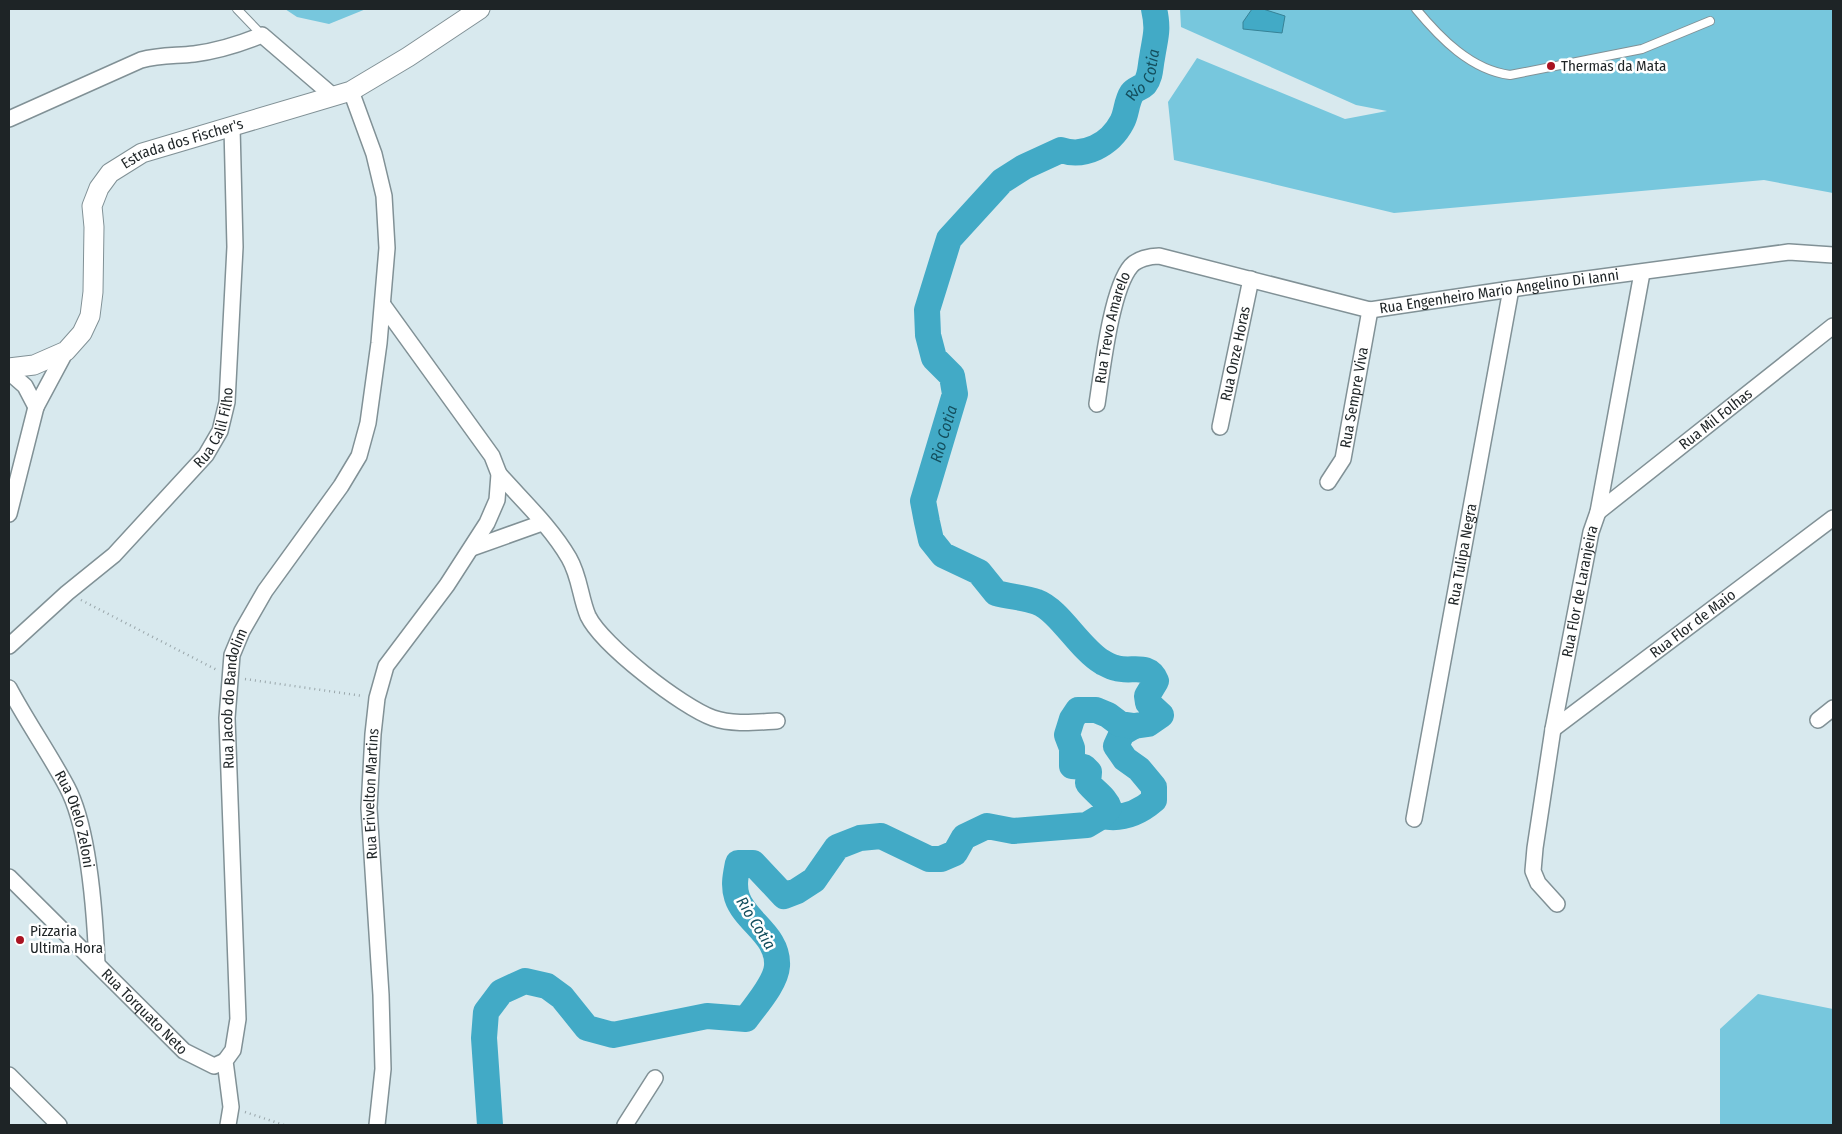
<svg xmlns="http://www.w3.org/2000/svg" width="1842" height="1134" viewBox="0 0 1842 1134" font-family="'Fira Sans Condensed',sans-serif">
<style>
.green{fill:#77c7dd}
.water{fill:#42aac6;stroke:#378296}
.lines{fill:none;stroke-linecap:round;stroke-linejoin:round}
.river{stroke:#42aac6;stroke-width:26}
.service-casing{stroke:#819196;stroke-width:10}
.minor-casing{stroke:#819196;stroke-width:18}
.tertiary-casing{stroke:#819196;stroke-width:21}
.path{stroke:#99a6aa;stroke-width:2.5;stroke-dasharray:1 4;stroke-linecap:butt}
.service{stroke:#fff;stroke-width:8}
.minor{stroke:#fff;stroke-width:15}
.tertiary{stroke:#fff;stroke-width:19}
.poi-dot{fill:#a91321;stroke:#fff;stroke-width:2}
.labels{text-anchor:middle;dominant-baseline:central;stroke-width:5;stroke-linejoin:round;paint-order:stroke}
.poi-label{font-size:15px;fill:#1e2426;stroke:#fff;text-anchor:start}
.street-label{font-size:15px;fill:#1e2426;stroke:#fff}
.water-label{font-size:16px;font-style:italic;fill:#134e5d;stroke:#fff}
</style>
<rect width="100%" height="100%" fill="#d8e9ee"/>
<path class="green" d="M285 9H366L329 24 297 17Z
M1180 9H1833V193L1764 180 1394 213 1174 160 1168 102 1197 58 1345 119 1387 111 1356 105 1181 27Z
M1758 994 1833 1009V1125H1720V1029Z"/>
<path class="water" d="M1252 9H1263L1285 16 1282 33 1243 29V22Z"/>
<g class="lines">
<g class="river">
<path d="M1102 816C1122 820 1139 813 1154 800V787L1139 769 1125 759 1116 746 1122 733 1134 726"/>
<path id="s1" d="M490 1125 484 1038 486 1012 501 992 525 981 547 986 562 997 587 1028 613 1035 707 1016 746 1019C756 1005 776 983 777 966 779 935 745 922 737 897 733 885 736 874 738 863H753L784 896 797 891 814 880 837 847 860 838 881 836 929 859H941L955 853 964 837 987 826 1013 831 1087 825 1102 816 1109 808C1106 798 1095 792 1088 783L1089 772 1084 767 1072 766V748L1067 735 1072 719 1078 710H1096L1108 715 1120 724 1134 726 1148 724 1161 715 1148 703 1147 696 1156 681C1148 662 1131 673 1116 668 1111 667 1106 664 1102 662 1079 648 1059 610 1037 602 1025 597 1009 597 996 593L979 572 943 555 931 540 927 522 923 501 955 394 952 376 934 358 928 335 927 310 949 239 1002 181 1024 167 1061 150C1084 158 1110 145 1122 122 1127 113 1126 102 1132 93 1135 89 1141 88 1145 84 1151 76 1150 67 1152 58 1155 37 1159 31 1154 9"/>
</g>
<defs>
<path id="service" d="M237 9 262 35
M1416 9C1440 38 1471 70 1510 75L1642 49 1710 21"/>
<g id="minor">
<path d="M9 119 141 60C159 55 176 56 194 54 217 51 240 44 262 35L333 96"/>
<path d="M9 372 25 386 36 407 66 351"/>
<path id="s2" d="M1097 404C1102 372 1111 289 1131 266 1137 259 1150 256 1159 256L1370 310 1511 289 1789 252 1833 255"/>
<path id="s3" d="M1220 427 1251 279"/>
<path d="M499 474C523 501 551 527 569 558 580 577 580 597 588 616 602 645 682 707 713 718 733 725 757 722 777 721"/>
<path id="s4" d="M1328 482 1343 459 1370 310"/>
<path id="s5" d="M1598 512 1833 326"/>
<path d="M9 514 36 407"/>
<path d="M472 548 542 523"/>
<path id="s6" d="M9 646 67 593 114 555 206 455 220 431 227 402 235 247 232 127"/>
<path id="s7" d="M9 688C27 722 49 753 67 787 89 828 95 916 97 964"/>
<path d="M1818 720 1833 708"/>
<path id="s8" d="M1553 729 1833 518"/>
<path id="s9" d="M1414 819 1511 289"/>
<path id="s10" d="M9 877 184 1051 214 1066 225 1061"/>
<path id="s11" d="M1557 904 1538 883 1533 871 1535 848 1553 729 1591 532 1598 512 1642 273"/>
<path d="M9 1075 59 1125"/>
<path id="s12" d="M228 1125 231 1107 225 1061 233 1050 238 1019 227 718 232 655 242 631 265 591 341 486 359 456 368 423 379 343 387 248 384 196 374 154 351 91"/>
<path id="s13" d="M377 1125 383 1069 381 995 369 808 373 734 377 698 386 666 447 585 487 523 497 500 499 474 492 456 383 305"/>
<path d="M625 1125 655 1078"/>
</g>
<g id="tertiary">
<path id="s14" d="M9 368 34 365 66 351 82 333 90 316 93 292 94 227 92 206 99 188 110 173 142 153 351 91 408 57 480 9"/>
</g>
</defs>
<use href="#service" class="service-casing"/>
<use href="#minor" class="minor-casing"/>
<use href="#tertiary" class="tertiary-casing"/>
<path class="path" d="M81 600 217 670
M245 679 363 696
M245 1112 284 1125"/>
<use href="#service" class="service"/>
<use href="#minor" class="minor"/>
<use href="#tertiary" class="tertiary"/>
</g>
<g class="poi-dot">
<circle cx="1551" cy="66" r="5"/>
<circle cx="20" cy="940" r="5"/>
</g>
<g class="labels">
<g class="poi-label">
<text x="1561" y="66">Thermas da Mata</text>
<text x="30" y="931">Pizzaria<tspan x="30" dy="17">Ultima Hora</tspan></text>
</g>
<g class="street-label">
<text stroke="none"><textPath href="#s14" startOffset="330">Estrada dos Fischer's</textPath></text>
<text stroke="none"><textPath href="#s2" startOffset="522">Rua Engenheiro Mario Angelino Di Ianni</textPath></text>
<text stroke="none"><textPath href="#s2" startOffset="78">Rua Trevo Amarelo</textPath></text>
<text stroke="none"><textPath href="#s3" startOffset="75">Rua Onze Horas</textPath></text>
<text stroke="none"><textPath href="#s4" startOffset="90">Rua Sempre Viva</textPath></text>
<text stroke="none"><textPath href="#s5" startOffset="150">Rua Mil Folhas</textPath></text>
<text stroke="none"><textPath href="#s6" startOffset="304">Rua Calil Filho</textPath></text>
<text stroke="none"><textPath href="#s9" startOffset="269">Rua Tulipa Negra</textPath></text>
<text stroke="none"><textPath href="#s11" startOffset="325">Rua Flor de Laranjeira</textPath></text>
<text stroke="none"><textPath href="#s8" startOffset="175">Rua Flor de Maio</textPath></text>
<text stroke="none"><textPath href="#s12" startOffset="431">Rua Jacob do Bandolim</textPath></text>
<text stroke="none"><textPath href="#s13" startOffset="332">Rua Erivelton Martins</textPath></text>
<text stroke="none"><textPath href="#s7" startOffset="148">Rua Otelo Zeloni</textPath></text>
<text stroke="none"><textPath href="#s10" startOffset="191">Rua Torquato Neto</textPath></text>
</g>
<g class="water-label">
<text stroke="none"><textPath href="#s1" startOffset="2142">Rio Cotia</textPath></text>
<text stroke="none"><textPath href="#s1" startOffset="1662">Rio Cotia</textPath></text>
<text transform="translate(756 923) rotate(58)">Rio Cotia</text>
</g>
</g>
<rect width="1842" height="1134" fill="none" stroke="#1e2426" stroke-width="20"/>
</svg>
